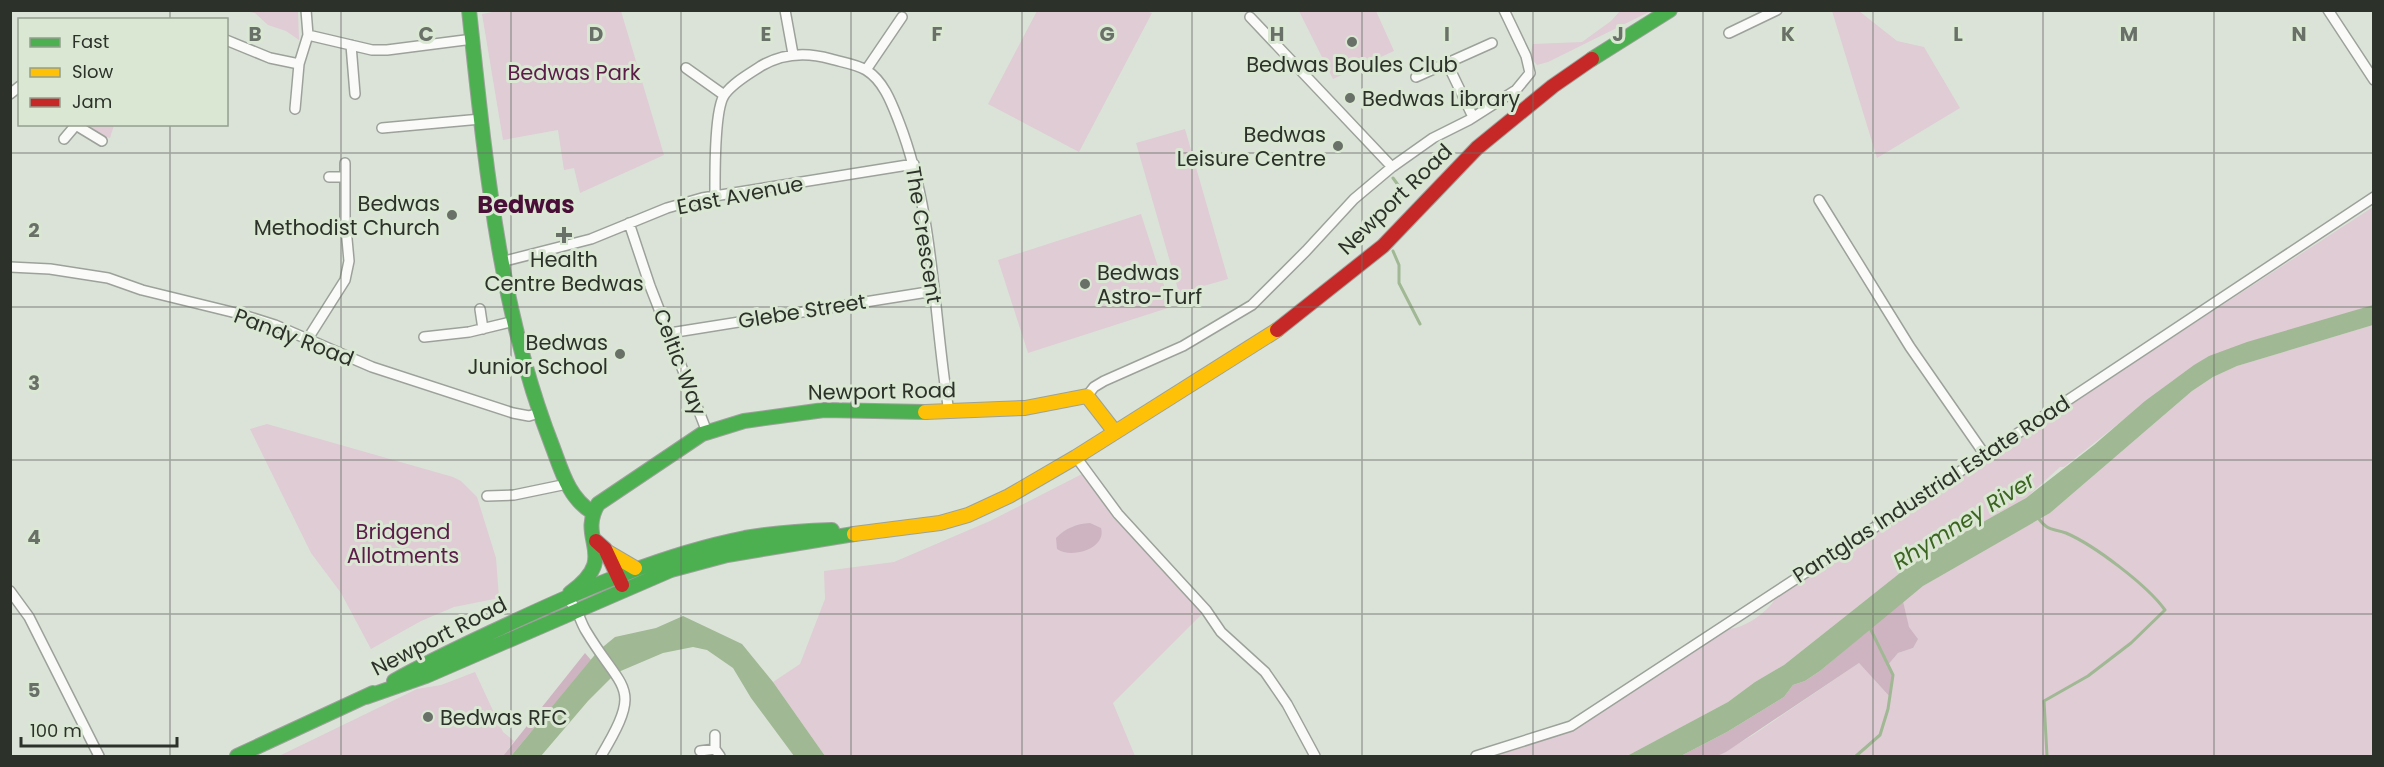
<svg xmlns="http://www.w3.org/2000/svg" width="2384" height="767" viewBox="0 0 2384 767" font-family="Poppins,sans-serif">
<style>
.green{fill:#dfccd5}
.forest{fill:#ceb4c1}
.water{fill:#a0b893}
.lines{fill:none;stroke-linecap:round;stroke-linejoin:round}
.stream{stroke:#a0b893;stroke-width:3}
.street-casing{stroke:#9ca29a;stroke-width:12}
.fast-casing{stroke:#9ca29a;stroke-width:16}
.slow-casing{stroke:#9ca29a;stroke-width:16}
.jam-casing{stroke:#9ca29a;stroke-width:16}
.street{stroke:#fafbf9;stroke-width:9}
.fast{stroke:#4caf50;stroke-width:14}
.slow{stroke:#ffc107;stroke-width:14}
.jam{stroke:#c62828;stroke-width:14}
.grid{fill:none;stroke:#697067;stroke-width:1.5;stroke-opacity:0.55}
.poi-dot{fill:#697067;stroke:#dae8d3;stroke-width:2}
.labels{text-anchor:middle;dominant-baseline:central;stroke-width:6;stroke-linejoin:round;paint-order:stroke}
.poi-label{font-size:21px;fill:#2c322a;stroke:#dae8d3;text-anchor:start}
.park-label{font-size:21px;fill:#5b1c49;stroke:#dae8d3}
.street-label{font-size:21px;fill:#2c322a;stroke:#dae8d3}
.water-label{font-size:22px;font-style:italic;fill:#3c6521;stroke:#dae8d3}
.quarter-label{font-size:24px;font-weight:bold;fill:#490f39;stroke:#dae8d3}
.grid-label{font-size:20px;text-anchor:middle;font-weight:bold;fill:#697067;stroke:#dae8d3;stroke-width:6;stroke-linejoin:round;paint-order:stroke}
</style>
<rect width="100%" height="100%" fill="#dbe3d8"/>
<path class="green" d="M504 10 621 11 664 155 580 193 574 168 564 170 558 130 503 140 482 14Z
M245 11H298L299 40 286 31 268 25 255 13Z
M1146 11 1152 13 1079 152 988 104 1037 11Z
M1299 11H1376L1394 51 1333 79Z
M1620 11H1651L1548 62 1537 65C1530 58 1530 54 1533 44L1582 42 1611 21Z
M1832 11H1859L1897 41 1924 47 1960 108 1877 158Z
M87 125H114L110 138 103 136Z
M1185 129 1228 279 1179 293 1136 143Z
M2373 207V305L2327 320 2172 381 2064 467H2060L2026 498 1956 537 1905 569 1784 665 1755 682 1728 702 1627 756H1497L1566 731 1725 629C1744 630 1770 611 1778 594Z
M1141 214 1171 307 1028 353 998 260Z
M2373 325V756H1717L1753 735 1859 663 1889 696 1887 666 1898 653 1913 648 1903 601 1923 586 1962 562 2050 513 2192 391 2213 377 2237 366Z
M267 424 453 477 461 481 477 497 496 558 499 598 454 607 421 621 371 649 341 593 311 553 250 429Z
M1086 472 1206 610 1113 703 1135 756H825L773 682 800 664 825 599 824 571 894 562 990 521Z
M475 672 503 732 514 741 503 756H279L417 689 441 685Z"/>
<path class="forest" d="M1090 523 1101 528C1107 549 1071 559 1057 549L1056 538C1066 528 1076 524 1090 523Z
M1903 601 1909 627 1918 639 1913 648 1898 653 1887 666 1893 675 1890 697 1859 663 1726 752 1717 756H1681L1727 732 1784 697 1793 685 1805 681 1820 671Z
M585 653 591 660 511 756H503Z"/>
<path class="water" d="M2373 305V325L2237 366 2213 377 2192 391 2050 513 1923 586 1820 671 1805 681 1793 685 1784 697 1727 732 1681 756H1627L1728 702 1755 682 1784 665 1905 569 1956 537 2026 498 2094 445 2145 401 2194 365 2209 356 2247 342Z
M683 616 742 644 773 682 825 756H794L751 698 733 668 707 650 693 647 663 653 616 673 588 701 541 756H511L598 651 615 637 656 628Z"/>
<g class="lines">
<path class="stream" d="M1393 178 1401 189 1399 200
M1393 251 1399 265V283L1420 324
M2039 519C2049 532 2053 528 2066 533 2094 545 2147 585 2165 610L2131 643 2088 676 2044 701 2047 756
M1856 756 1880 735 1888 709 1893 675 1870 628"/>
<defs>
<path id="street" d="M306 10 308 35 372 50H387L473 39
M785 10 793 54
M2328 10 2374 80
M1250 17 1392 167
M1729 33 1777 10
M226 40 270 58 299 64
M351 45 355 94
M1447 63 1473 117
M686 68 724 95
M866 70 902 17
M1416 77 1492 43
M10 94 20 86
M295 109 299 64 308 35
M74 124 102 141
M382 128 481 119
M64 139 75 126
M329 177H345
M715 196C715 176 714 108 725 94 734 82 749 74 761 66 783 53 807 52 831 59 841 62 856 64 866 70 884 81 892 104 899 122 935 215 933 315 949 412
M1819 200 1910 347 1985 455
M629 223 650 286 707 432
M501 262 591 239 667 208 702 198 914 164
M10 267 50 269 108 278 142 290 240 314 275 325 372 367 513 413 529 416 539 413
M480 309 483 329
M670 333 934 291
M424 337 469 332 515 321
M307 340 345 280 349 261 345 217V163
M1087 396 1094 387 1104 381 1183 346 1252 305 1306 251 1354 199 1392 167 1433 138 1469 120 1516 90 1530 73 1526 56 1504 10
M1076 457 1118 514 1206 610 1221 632 1265 672 1287 704 1315 756
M487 496 514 495 567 484
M10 591 29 617 99 756
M564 598C578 604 578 618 586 631 623 693 644 684 601 756
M715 749V735
M700 751 715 749 720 756
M1476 756 1571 726 1985 455 2374 197"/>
<path id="fast" d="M469 10C485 158 498 308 553 448 562 472 569 498 592 512
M1592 59 1670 10
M570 593C621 556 576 541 598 504L702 434 744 421 824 410 925 412
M394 681C433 659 473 641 513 622 588 587 664 554 745 538 774 533 803 531 832 530
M366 697 426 676 671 570 727 555 854 534
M237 756 373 693"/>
<path id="slow" d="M925 412 1025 408 1087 396 1115 432
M854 534 940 523 968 515 1009 496 1076 457 1277 330
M606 551 635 568"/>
<path id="jam" d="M1277 330 1383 246 1477 148 1553 86 1592 59
M596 541 605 549 622 585"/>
</defs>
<use href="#street" class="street-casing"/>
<use href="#fast" class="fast-casing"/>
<use href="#slow" class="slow-casing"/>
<use href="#jam" class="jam-casing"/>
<use href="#street" class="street"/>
<use href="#fast" class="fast"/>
<use href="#slow" class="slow"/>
<use href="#jam" class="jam"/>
</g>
<path class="grid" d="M170 10V20M341 10V756M511 10V756M681 10V756M851 10V756M1022 10V756M1192 10V756M1362 10V756M1533 10V756M1703 10V756M1873 10V756M2043 10V756M2214 10V756M170 124V756M10 153H2374M10 307H2374M10 460H2374M10 614H2374"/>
<g class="poi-dot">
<circle cx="1352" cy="42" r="6"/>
<circle cx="1350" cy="98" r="6"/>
<circle cx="1338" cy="146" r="6"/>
<circle cx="452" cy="215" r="6"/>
<path d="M561 226h6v6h6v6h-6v6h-6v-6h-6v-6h6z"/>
<circle cx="1085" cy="284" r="6"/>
<circle cx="620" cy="354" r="6"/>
<circle cx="428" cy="717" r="6"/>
</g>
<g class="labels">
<g class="poi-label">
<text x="1352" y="64" text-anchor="middle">Bedwas Boules Club</text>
<text x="1362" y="98">Bedwas Library</text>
<text x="1326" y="134" text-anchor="end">Bedwas<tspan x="1326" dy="24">Leisure Centre</tspan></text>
<text x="440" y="203" text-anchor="end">Bedwas<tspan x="440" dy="24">Methodist Church</tspan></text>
<text x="564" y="259" text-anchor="middle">Health<tspan x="564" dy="24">Centre Bedwas</tspan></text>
<text x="1097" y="272">Bedwas<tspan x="1097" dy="24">Astro-Turf</tspan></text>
<text x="608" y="342" text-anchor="end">Bedwas<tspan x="608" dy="24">Junior School</tspan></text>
<text x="440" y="717">Bedwas RFC</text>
</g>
<g class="park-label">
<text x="574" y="72">Bedwas Park</text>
<text x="403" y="531">Bridgend<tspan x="403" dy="24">Allotments</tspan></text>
</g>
<g class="street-label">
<text transform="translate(740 195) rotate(-11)">East Avenue</text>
<text transform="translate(1395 199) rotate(-44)">Newport Road</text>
<text transform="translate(924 235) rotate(81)">The Crescent</text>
<text transform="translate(802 311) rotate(-9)">Glebe Street</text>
<text transform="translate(294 337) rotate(21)">Pandy Road</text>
<text transform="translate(680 362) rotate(69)">Celtic Way</text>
<text transform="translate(882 391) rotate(-1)">Newport Road</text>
<text transform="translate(1931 489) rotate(-33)">Pantglas Industrial Estate Road</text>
<text transform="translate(439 636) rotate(-27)">Newport Road</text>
</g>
<g class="water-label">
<text transform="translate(1964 521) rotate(-32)">Rhymney River</text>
</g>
<g class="quarter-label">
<text x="526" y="204">Bedwas</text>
</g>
</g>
<g class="grid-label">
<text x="255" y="41">B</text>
<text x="426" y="41">C</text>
<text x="596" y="41">D</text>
<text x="766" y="41">E</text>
<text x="937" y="41">F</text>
<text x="1107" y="41">G</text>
<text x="1277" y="41">H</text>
<text x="1447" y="41">I</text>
<text x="1618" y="41">J</text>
<text x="1788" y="41">K</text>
<text x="1958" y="41">L</text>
<text x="2129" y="41">M</text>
<text x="2299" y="41">N</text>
<text x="34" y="237">2</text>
<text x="34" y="390">3</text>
<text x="34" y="544">4</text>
<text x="34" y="697">5</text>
</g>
<rect width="2384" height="767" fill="none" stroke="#2c322a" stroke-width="24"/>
<rect x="18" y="18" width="210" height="108" fill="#dae8d3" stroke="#949f8f" stroke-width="1.5"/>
<rect x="30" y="38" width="30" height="9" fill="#4caf50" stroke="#949f8f" stroke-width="1.5"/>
<text x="72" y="48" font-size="18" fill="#2c322a">Fast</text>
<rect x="30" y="68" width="30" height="9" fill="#ffc107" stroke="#949f8f" stroke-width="1.5"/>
<text x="72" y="78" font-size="18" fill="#2c322a">Slow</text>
<rect x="30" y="98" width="30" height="9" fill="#c62828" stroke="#949f8f" stroke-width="1.5"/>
<text x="72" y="108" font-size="18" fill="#2c322a">Jam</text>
<path d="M21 737v9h156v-9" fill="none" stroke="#2c322a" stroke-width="3"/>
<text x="30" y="737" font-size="18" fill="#2c322a" stroke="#dae8d3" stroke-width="4.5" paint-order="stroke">100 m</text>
</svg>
